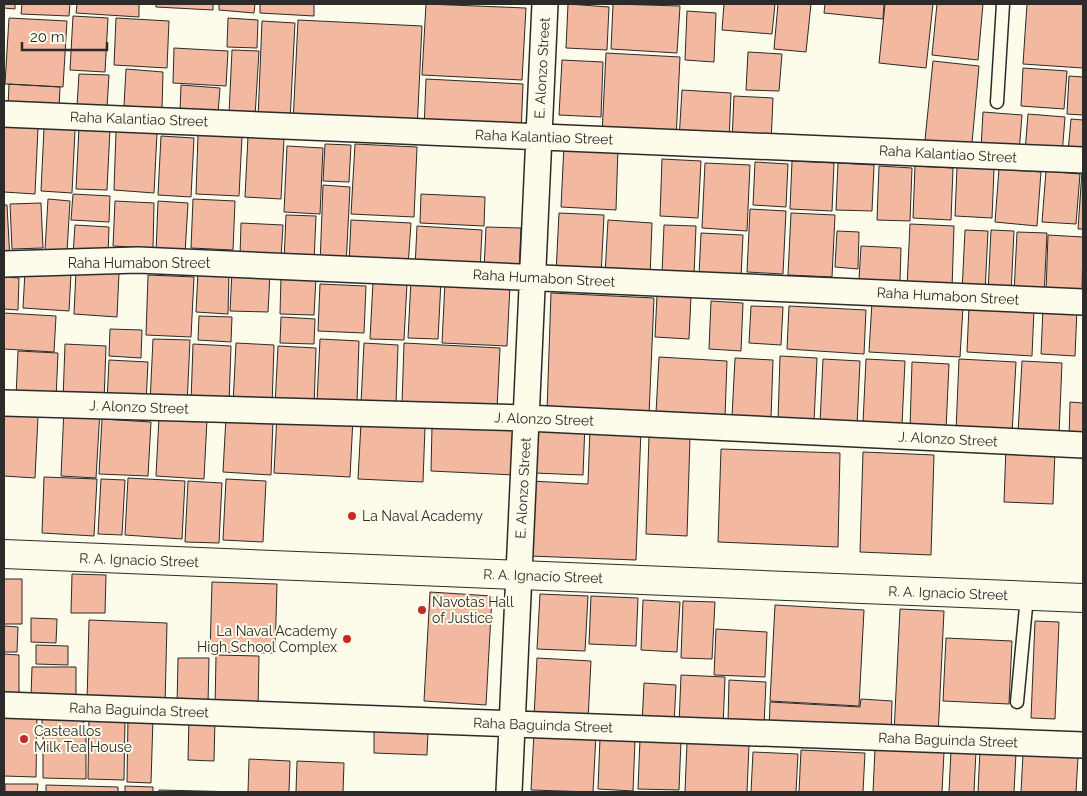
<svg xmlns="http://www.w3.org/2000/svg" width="1087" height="796" viewBox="0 0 1087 796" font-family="Raleway,sans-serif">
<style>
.building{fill:#f2b8a0;stroke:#2b2b2b}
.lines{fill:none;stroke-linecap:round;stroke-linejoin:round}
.lane-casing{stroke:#2b2b2b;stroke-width:15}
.street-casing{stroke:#2b2b2b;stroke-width:28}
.secondary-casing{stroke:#2b2b2b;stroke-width:30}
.lane{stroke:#fdfbea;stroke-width:12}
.street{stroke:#fdfbea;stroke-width:25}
.secondary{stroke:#fdfbea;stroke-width:28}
.poi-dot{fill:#c62828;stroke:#fdfbea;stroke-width:2}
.labels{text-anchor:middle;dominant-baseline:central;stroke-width:4;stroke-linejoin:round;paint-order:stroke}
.street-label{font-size:14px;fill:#2b2b2b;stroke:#fdfbea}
.poi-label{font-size:14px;fill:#2b2b2b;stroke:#fdfbea;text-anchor:start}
</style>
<rect width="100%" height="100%" fill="#fdfbea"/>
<path class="building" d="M4 4H15V9L4 8Z
M22 4H70L69 16 21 14Z
M77 4H139V17L76 13Z
M156 4H213V10L156 7Z
M219 4H255L254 13 219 10Z
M260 4H314V16L260 13Z
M426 4 526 8 522 80 422 75Z
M568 4 609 7 607 50 566 48Z
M613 4 680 6 677 53 611 49Z
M724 4H775L772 34 722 30Z
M778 4H811L806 52 774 49Z
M825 4H884L883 19 824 13Z
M885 4H933L926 68 879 63Z
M937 4H983L978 60 932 55Z
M1027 4H1083V68L1023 64Z
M687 11 716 13 714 62 685 60Z
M73 16 108 18 105 72 70 70Z
M9 18 67 21 63 87 5 84Z
M116 18 169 21 167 68 114 65Z
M228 18 258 20 257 48 227 47Z
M298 20 422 26 417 130 293 123Z
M262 21 295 23 290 121 258 119Z
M174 48 228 51 226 86 173 83Z
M232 50 259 51 255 116 229 114Z
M748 52 782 54 779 91 746 90Z
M606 53 680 57 676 139 602 135Z
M562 60 603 62 601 117 559 115Z
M933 61 979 66 971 154 924 150Z
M1023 68 1067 71 1064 109 1021 106Z
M126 69 163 72 162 108 124 106Z
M79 74 109 75 107 107 77 106Z
M1069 76 1083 77V115L1067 114Z
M426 79 523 84 521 134 424 129Z
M9 84 60 87 59 110 8 107Z
M181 85 220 88 218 113 180 111Z
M682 90 731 93 729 142 679 140Z
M734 96 773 98 771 143 732 141Z
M983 112 1022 115 1019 152 981 149Z
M1028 114 1065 117 1062 155 1025 152Z
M1071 119 1083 120V153L1068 152Z
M4 127 38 128 35 194 4 192Z
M79 127 110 129 107 190 76 189Z
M44 128 75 130 72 193 41 191Z
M116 131 157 133 154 193 114 190Z
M198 135 242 137 239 196 196 194Z
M161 136 194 138 191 197 158 195Z
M248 136 284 138 281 199 245 197Z
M325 144 351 145 349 182 323 181Z
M355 144 417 147 414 217 351 214Z
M564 145 618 148 616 210 561 207Z
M287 146 323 148 320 214 284 212Z
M662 159 701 161 698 218 660 216Z
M792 161 834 163 832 211 790 209Z
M755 162 788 164 786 207 753 205Z
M705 163 750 165 747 231 702 228Z
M838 163 874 165 872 211 836 210Z
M879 166 912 168 910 221 877 220Z
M915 166 953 168 951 220 913 218Z
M957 167 994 169 992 218 955 216Z
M999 169 1041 172 1037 226 995 222Z
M1046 171 1080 174 1076 224 1042 222Z
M1082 171H1083V229H1078Z
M323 185 350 187 346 266 320 264Z
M73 194 110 196 109 222 71 220Z
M421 194 485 197 484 226 420 223Z
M48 199 70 201 67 252 45 250Z
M193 199 235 201 233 250 191 248Z
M115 201 154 203 153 248 113 246Z
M158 201 188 203 185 254 156 253Z
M41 203 43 248 12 249 10 204Z
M4 205H7L10 260H4Z
M750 209 786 211 783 274 747 272Z
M559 213 604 215 601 276 556 273Z
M791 213 835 215 832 277 788 275Z
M286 215 316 216 314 262 284 261Z
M351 220 411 223 408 267 349 264Z
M608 220 652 223 650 278 605 275Z
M241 223 283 225 281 259 240 257Z
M910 224 954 226 952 289 907 287Z
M75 225 109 227 108 256 73 255Z
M664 225 696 226 694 276 662 274Z
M417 226 482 230 480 271 415 268Z
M486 227 521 228 519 273 484 271Z
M965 230 988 231 985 293 962 292Z
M991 230 1014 231 1011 294 988 293Z
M837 231 859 232 858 269 835 267Z
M1017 232 1047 233 1044 296 1014 294Z
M701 233 743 235 741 278 699 276Z
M1048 235 1083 237 1082 294 1046 292Z
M861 246 901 248 900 281 859 280Z
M25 271 71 273 69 311 23 308Z
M76 271 119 273 117 317 74 314Z
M232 271 270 273 268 312 230 311Z
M198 272 229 273 228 314 196 312Z
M148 275 194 277 191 337 146 335Z
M281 276 316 277 314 315 280 314Z
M4 277 19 278 18 310 4 309Z
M411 280 441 281 438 339 408 338Z
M373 282 407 283 404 340 370 339Z
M445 282 510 285 507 346 442 343Z
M320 284 366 286 364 333 318 331Z
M551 293 654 298 649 415 547 411Z
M657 295 691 297 689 339 655 337Z
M711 301 743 303 741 351 709 349Z
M872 302 963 307 960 357 869 352Z
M751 306 783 307 781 345 749 343Z
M789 306 866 310 864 354 787 349Z
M969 306 1034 309 1032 356 967 352Z
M1043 308 1077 309 1075 356 1041 354Z
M4 313 56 316 54 352 4 349Z
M199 316 232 317 231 342 198 340Z
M281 317 315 319 314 344 280 343Z
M110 329 142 330 141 358 109 356Z
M153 339 190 340 187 405 150 403Z
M320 339 359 341 357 403 317 401Z
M236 343 274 345 272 407 233 405Z
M364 343 398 345 396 405 361 403Z
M404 343 500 348 497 409 402 404Z
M65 344 106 346 104 402 63 400Z
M193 344 231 346 229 404 191 402Z
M278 346 316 348 314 408 275 406Z
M18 351 58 353 56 399 16 397Z
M780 356 817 358 814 422 778 421Z
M659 357 727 361 725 417 656 413Z
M735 358 773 360 771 419 732 417Z
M823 359 860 361 857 426 820 424Z
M866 359 905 361 902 425 863 423Z
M959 359 1016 362 1012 434 956 431Z
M109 360 148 362 146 403 107 402Z
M1022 361 1062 363 1059 435 1018 433Z
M912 362 949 364 946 430 910 429Z
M1070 402 1083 403V440L1069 439Z
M64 408 100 410 96 478 61 476Z
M277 414 353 418 350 477 274 473Z
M4 415 38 417 35 478 4 476Z
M159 417 207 420 204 479 156 476Z
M226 417 273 420 271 475 223 472Z
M102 419 151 422 148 476 99 474Z
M535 421 585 423 583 475 534 473Z
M361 423 425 427 423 482 358 479Z
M432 426 515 430 514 475 431 471Z
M590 428 641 430 636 560 529 556 531 481 588 484Z
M649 435 690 437 687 536 646 534Z
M1006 447 1055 450 1053 504 1004 502Z
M721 449 840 453 838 547 718 542Z
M863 452 934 455 931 555 860 552Z
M44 477 97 479 94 536 42 533Z
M128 478 185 481 182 539 125 535Z
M101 479 125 480 122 535 98 534Z
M226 479 266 481 263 542 223 540Z
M188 481 222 483 219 543 185 542Z
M72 574 106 575 105 613H71Z
M4 579H22V624H4Z
M212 582 277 584 275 653 210 652Z
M430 592 492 596 486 705 424 701Z
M540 594 588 596 585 651 537 649Z
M591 596 638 598 636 646 589 644Z
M643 600 680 602 677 652 641 650Z
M683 601 715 602 712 659 681 658Z
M775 605 864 610 859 706 770 701Z
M900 609 944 611 938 736 894 733Z
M31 618 57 619 56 643 31 642Z
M89 620 167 623 165 705 87 703Z
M1035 621 1059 622 1055 719 1031 718Z
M4 626 18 627 17 652H4Z
M716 629 767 632 765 677 714 675Z
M946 638 1012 641 1009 704 943 701Z
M36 645 68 646V665L36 664Z
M4 654 19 655V699H4Z
M216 655 259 656 258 709 215 708Z
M178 658H209L208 706H177Z
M537 658 591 661 588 720 534 717Z
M32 667H76V697H31Z
M681 675 725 677 723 728 679 725Z
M729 680 766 682 764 725 728 723Z
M644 683 676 685 674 725 642 724Z
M861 699 892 701 891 736 769 731 770 702 860 707Z
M4 714 37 715 36 777 4 776Z
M42 714H84L83 733 42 732Z
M89 716 125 717 124 780 88 779Z
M128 717 153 718 151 783 127 782Z
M189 718 215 719 214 761 188 760Z
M374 729 428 732 427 755 374 753Z
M534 732 596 735 593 792 531 790Z
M43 736H86V779L43 778Z
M600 738 635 740 633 791 598 789Z
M640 739 681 741 679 790 638 789Z
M687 742 749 745 747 792H685Z
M875 749 944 752 942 792H873Z
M801 750 865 753 863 792H799Z
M951 750 976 751 974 792H949Z
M980 750 1016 753 1014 792H978Z
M753 752 798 754 796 792H751Z
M1023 754 1078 757 1076 792H1021Z
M249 759 290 761 289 792H248Z
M297 761 344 763 343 792H296Z
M5 784H38L37 792H5Z
M46 785 118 787V792H46Z
M125 786 153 787V792H125Z
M159 790 241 792H159Z"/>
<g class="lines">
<defs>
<path id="lane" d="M997 102 1003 4
M1017 702 1027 596"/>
<path id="street" d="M4 114 1083 160
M4 264 138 260 1083 302
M4 403 526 418 1083 445
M4 705 1083 745
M509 792 545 4"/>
<path id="secondary" d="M4 554 1083 598"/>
</defs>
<use href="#lane" class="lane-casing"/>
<use href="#street" class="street-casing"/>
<use href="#secondary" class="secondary-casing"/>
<use href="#lane" class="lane"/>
<use href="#street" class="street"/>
<use href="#secondary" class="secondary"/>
</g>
<g class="poi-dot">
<circle cx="352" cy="516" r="5"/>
<circle cx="422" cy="610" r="5"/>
<circle cx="347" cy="639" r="5"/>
<circle cx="24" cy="739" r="5"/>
</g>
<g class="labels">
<g class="street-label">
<text transform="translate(542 68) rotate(-87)">E. Alonzo Street</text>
<text transform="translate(139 119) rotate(2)">Raha Kalantiao Street</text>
<text transform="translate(544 137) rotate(2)">Raha Kalantiao Street</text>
<text transform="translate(948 154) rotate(3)">Raha Kalantiao Street</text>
<text x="139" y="263">Raha Humabon Street</text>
<text transform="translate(544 278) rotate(3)">Raha Humabon Street</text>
<text transform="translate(948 296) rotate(3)">Raha Humabon Street</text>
<text transform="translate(139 407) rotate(2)">J. Alonzo Street</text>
<text transform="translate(544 419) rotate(2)">J. Alonzo Street</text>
<text transform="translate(948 439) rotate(3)">J. Alonzo Street</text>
<text transform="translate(523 488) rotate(-87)">E. Alonzo Street</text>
<text transform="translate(139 560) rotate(2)">R. A. Ignacio Street</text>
<text transform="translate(543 576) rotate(2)">R. A. Ignacio Street</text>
<text transform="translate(948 593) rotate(2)">R. A. Ignacio Street</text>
<text transform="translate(139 710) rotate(2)">Raha Baguinda Street</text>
<text transform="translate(543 725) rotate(2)">Raha Baguinda Street</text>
<text transform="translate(948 740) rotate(2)">Raha Baguinda Street</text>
</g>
<g class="poi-label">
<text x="362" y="516">La Naval Academy</text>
<text x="432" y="602">Navotas Hall<tspan x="432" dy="16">of Justice</tspan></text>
<text x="337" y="631" text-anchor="end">La Naval Academy<tspan x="337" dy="16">High School Complex</tspan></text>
<text x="34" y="731">Casteallos<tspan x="34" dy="16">Milk Tea House</tspan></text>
</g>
</g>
<rect width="1087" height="796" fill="none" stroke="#2b2b2b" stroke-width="10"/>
<path d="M22 42v8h85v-8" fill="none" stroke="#2b2b2b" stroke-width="2.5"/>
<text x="30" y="42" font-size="15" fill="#2b2b2b" stroke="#fdfbea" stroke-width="4" paint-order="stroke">20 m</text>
</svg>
